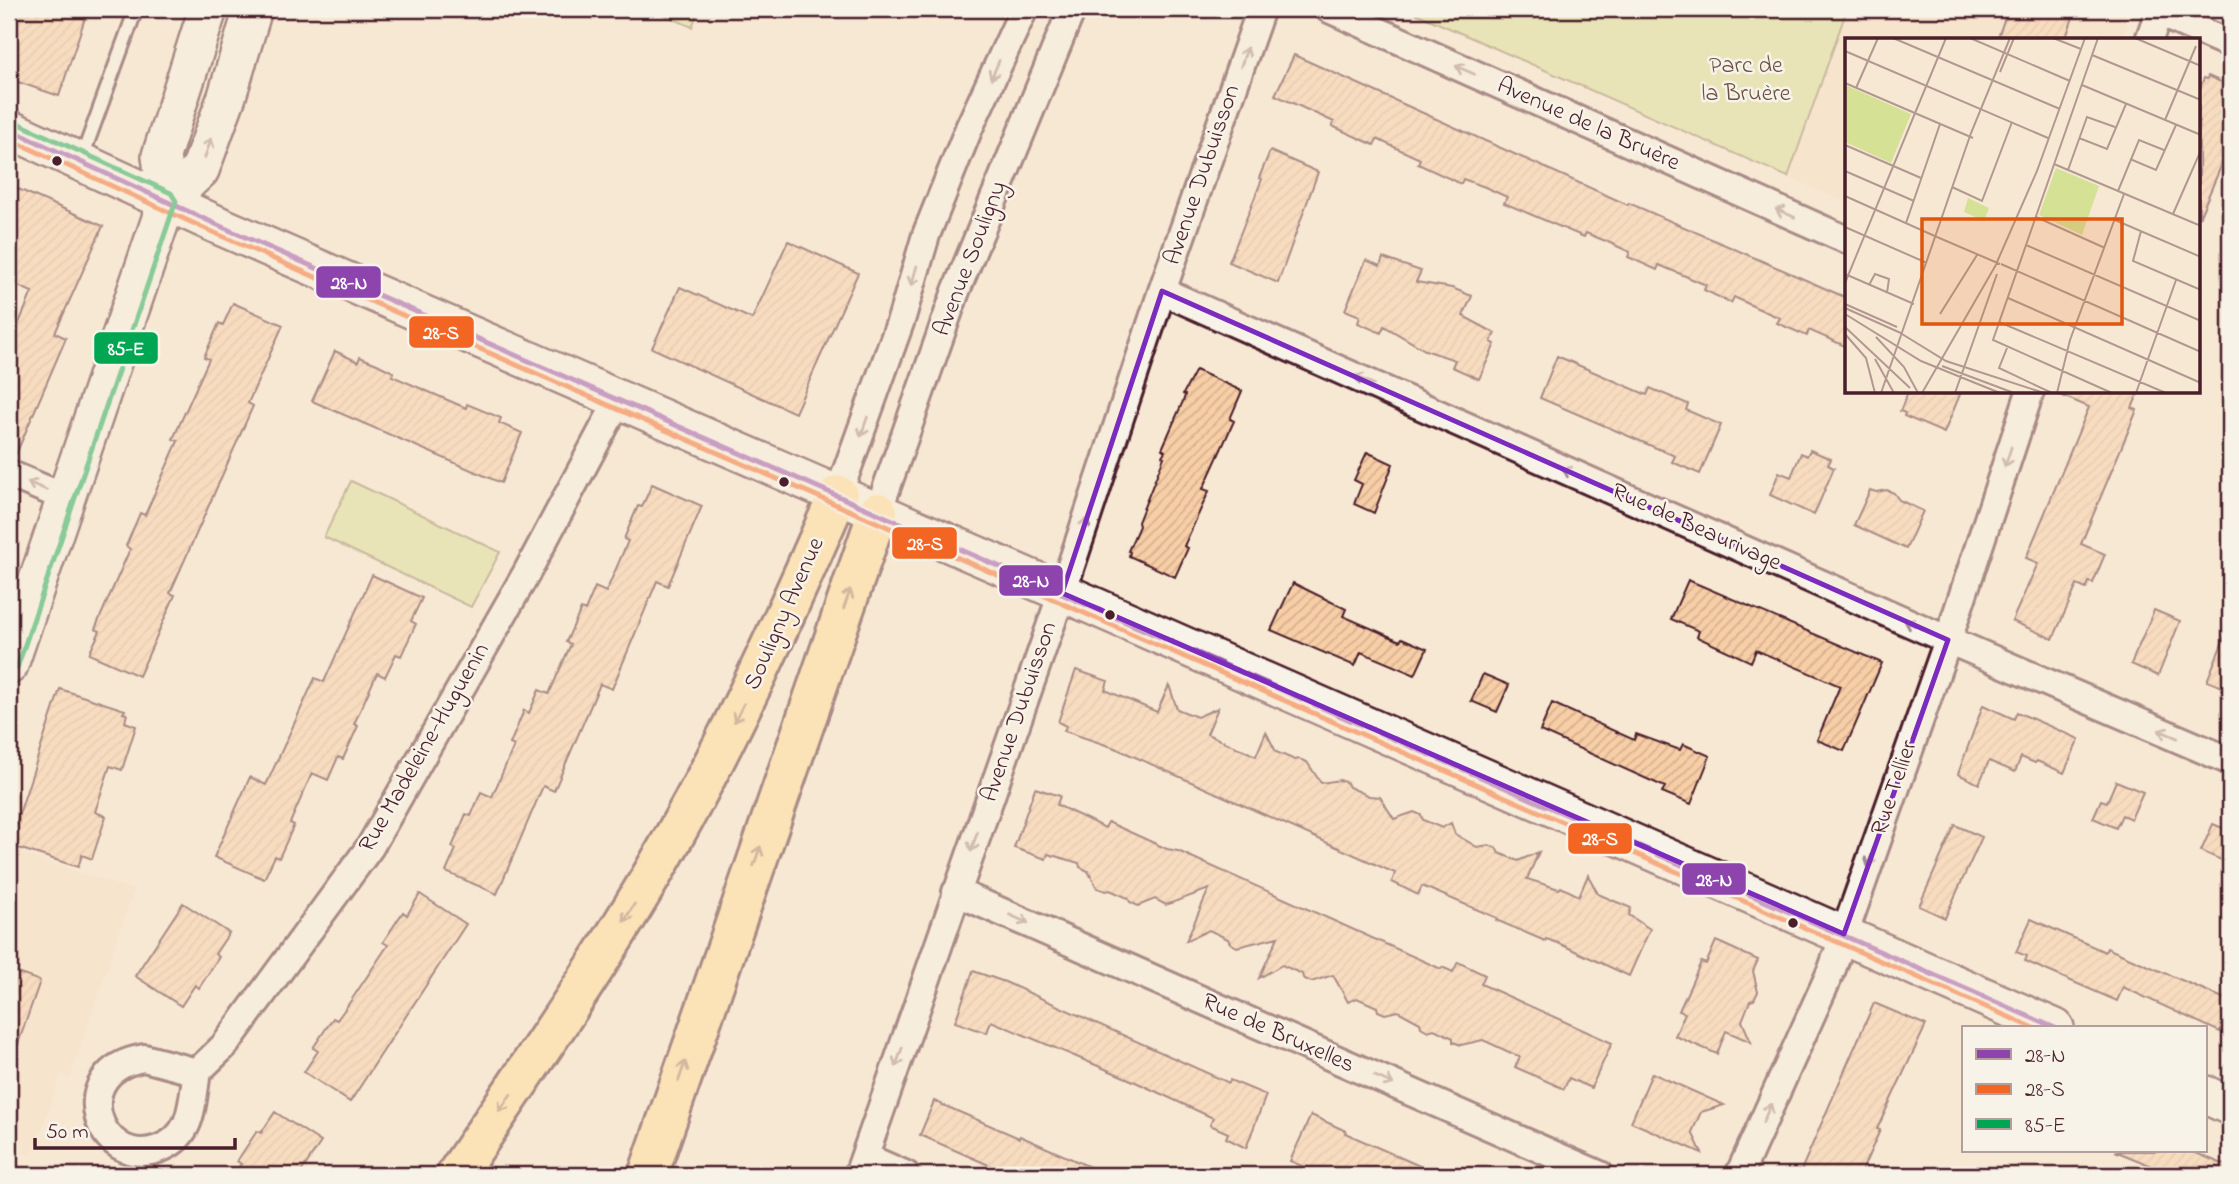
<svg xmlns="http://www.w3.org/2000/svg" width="2239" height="1184" viewBox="0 0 2239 1184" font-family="'Indie Flower',sans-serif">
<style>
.built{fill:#f7e0c6}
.green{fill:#d5e194;stroke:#908060;stroke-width:2}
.building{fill:url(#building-hatch);stroke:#4a1f2b;stroke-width:2}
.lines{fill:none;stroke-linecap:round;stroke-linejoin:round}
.lane-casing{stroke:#4a1f2b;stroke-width:18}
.street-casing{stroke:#4a1f2b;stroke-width:32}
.secondary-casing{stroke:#4a1f2b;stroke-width:42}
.highway-casing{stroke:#4a1f2b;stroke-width:44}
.lane{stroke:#f7f3e8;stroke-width:12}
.street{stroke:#f7f3e8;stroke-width:26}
.secondary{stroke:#f7f3e8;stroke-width:37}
.highway{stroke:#fedd96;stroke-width:38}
.bus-1-casing{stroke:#f7f3e8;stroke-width:10}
.bus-2-casing{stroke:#f7f3e8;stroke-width:10}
.bus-3-casing{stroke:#f7f3e8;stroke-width:10}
.bus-1{stroke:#8e44ad;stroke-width:5}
.bus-2{stroke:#f26522;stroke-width:5}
.bus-3{stroke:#00a651;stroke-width:5}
.oneway{stroke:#a0898a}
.oneway2{stroke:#a47e60}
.marked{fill:none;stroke:#7b2cbf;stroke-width:5;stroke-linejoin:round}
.bus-dot{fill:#4a1f2b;stroke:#f7f3e8;stroke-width:2.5}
.labels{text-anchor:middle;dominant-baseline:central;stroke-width:5;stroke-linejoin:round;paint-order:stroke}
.park-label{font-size:24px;fill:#6d5045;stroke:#f7f3e8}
.street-label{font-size:24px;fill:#4a1f2b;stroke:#f7f3e8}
.inset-road{fill:none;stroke:#b29890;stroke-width:2}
.view{fill:#e0560e;fill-opacity:0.15;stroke:#e0560e;stroke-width:3.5}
.inset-edge{fill:none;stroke:#4a1f2b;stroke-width:3.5}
.line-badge{stroke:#f7f3e8;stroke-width:2.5}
.badge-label{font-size:19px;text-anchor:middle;font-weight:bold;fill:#fff}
</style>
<defs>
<pattern id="building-hatch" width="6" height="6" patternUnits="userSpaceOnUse" patternTransform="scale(1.75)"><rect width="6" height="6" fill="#f7cea6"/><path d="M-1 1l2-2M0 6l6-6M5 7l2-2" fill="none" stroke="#d5b08f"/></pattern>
</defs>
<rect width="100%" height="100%" fill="#f7e8d4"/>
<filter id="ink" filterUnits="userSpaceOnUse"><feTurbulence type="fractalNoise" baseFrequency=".0143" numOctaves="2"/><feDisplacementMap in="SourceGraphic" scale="14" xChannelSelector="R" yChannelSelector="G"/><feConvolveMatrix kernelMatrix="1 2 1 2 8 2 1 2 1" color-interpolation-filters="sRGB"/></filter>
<g filter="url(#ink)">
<path class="built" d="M1847 9H2132L2121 40H1847V203L1788 177Z
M9 849 134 890 70 1078 61 1075 32 1156 12 1150 9 1156Z"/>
<path class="green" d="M651 9H699L692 27Z
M1406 9H1847L1788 177Z
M351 481 500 552 471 607 324 537Z"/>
<path class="building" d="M9 9H88L59 96 9 79Z
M2008 9H2076L2065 40H1997Z
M1294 55 1628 205 1629 203 1847 298V347L1809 330 1807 336 1777 323 1780 318 1757 308 1734 297 1731 303 1704 290 1706 285 1683 275 1659 265 1657 270 1628 257 1630 252 1608 242 1586 233 1584 237 1504 203 1507 197 1485 187 1463 179 1461 184 1418 164 1420 159 1377 139 1374 145 1332 126 1334 122 1275 95Z
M2208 76 2230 86V145L2199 218V91L2204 78 2207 79Z
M1270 151 1318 172 1278 283 1229 262 1262 179 1259 178Z
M9 185 103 226 55 333 66 338 14 459H9V347L32 292 9 282Z
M788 241 858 273 795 413 652 348 680 287 752 319Z
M1383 258 1421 271 1416 282 1452 288 1472 296 1463 316 1495 333 1491 342 1495 344 1479 379 1452 367 1455 360 1425 350 1384 326 1381 333 1358 323 1360 316 1345 310 1366 260 1380 266Z
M233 303 283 325 248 403 253 406 170 593 175 595 139 676 89 654 100 631 95 629 130 549 126 546 140 513 145 515 178 441 173 439 209 359 204 357 219 323 223 325Z
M335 351 358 362 360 357 377 364 393 372 392 376 466 408 467 404 501 418 499 423 522 433 501 483 312 401Z
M1557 356 1647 395 1650 388 1688 404 1686 410 1721 425 1700 474 1672 462 1675 456 1540 398Z
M1196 370 1242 391 1230 419 1234 421 1203 489 1209 491 1184 546 1188 548 1175 577 1129 556 1130 552 1128 551 1139 526 1138 522 1164 457 1162 456 1165 451 1162 449 1184 399 1185 395 1183 394Z
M1908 392H1961L1944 433 1904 416 1905 413 1900 411Z
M2053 392H2139L2132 408 2137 410 2081 544 2105 554 2093 583 2089 582 2086 589 2077 585 2053 639 2012 621 2038 563 2026 558 2089 407Z
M1810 450 1831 459 1828 465 1834 468 1814 515 1770 495 1779 472 1791 477 1801 453 1807 456Z
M1367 452 1393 464 1374 513 1354 504 1362 484 1354 480Z
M652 484 702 506 668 586 657 581 612 689 600 684 554 791 543 786 497 894 446 872 456 849 452 847 466 814 471 816 481 792 492 797 514 746 510 744 524 710 529 713 539 690 549 694 571 644 566 642 581 609 585 611 595 587 606 592 628 541 624 539 631 522 638 506 642 507Z
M1870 490 1876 492 1887 490 1894 493 1899 500 1923 511 1906 549 1854 525Z
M372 575 422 598 411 621 416 624 401 656 396 654 385 677 377 673 354 724 358 726 343 759 338 757 328 780 312 773 290 823 294 825 279 858 275 856 264 879 214 857 250 777 266 785 315 678 324 682Z
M1688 580 1882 663 1844 751 1817 740 1840 686 1756 650 1751 662 1697 637 1699 631 1671 619Z
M1293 583 1346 609 1343 616 1400 641 1402 638 1427 649 1415 675 1361 652 1355 666 1271 630Z
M2154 610 2180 621 2158 676 2131 664Z
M2229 626 2230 627V690L2207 681Z
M1076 670 1108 681 1105 690 1157 712 1169 685 1177 709 1197 717 1218 708 1207 734 1256 756 1266 732 1276 752 1295 760 1299 759 1307 762 1321 783 1340 780 1347 783 1349 787 1369 796 1380 797 1394 819 1414 812 1421 815 1423 820 1442 828 1451 823 1455 834 1477 847 1489 845 1496 848 1499 853 1518 861 1539 852 1527 879 1559 889 1561 887 1579 896 1588 875 1598 894 1631 908 1629 915 1650 929 1629 976 1558 943 1546 939 1545 941 1496 920 1497 918 1422 886 1418 895 1392 882 1395 873 1115 748 1064 731 1066 726 1058 722Z
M1483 674 1509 685 1497 712 1471 701Z
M60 689 125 710 123 713 127 714 125 722 136 726 122 770 110 766 95 812 106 816 92 859 82 855 78 867 9 845Z
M1552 703 1634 740 1636 734 1680 750 1683 744 1710 756 1691 804 1662 792 1665 787 1540 731Z
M1983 705 2014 719 2017 712 2079 739 2064 773 2037 761 2035 763 2021 757 2015 772 1989 761 1979 784 1958 774Z
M2116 781 2143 792 2131 819 2122 815 2116 828 2093 818 2101 800 2107 802Z
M1035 788 1060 796 1057 805 1105 828 1108 822 1167 849 1178 851 1441 969 1442 967 1453 972 1458 962 1485 975 1481 984 1612 1043 1591 1088 1569 1078 1564 1089 1515 1067 1520 1057 1483 1040 1461 1045 1453 1042V1038L1434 1029 1428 1031 1421 1027 1420 1023 1398 1011 1385 1014 1378 1011 1377 1007 1357 998 1348 1002 1333 975 1311 982 1303 978 1302 974 1282 965 1259 978 1278 937 1237 947 1230 943 1228 939 1209 930 1186 941 1209 889 1166 905 1155 899 1138 906 1130 902 1128 898 1110 890 1106 891 1097 888 1088 871 1080 867 1079 863 1048 854 1046 859 1014 848Z
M2213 824 2230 831V864L2201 851Z
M1955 825 1982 837 1945 918 1919 906Z
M420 894 466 924 350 1102 304 1072 318 1051 313 1048 333 1018 337 1020 352 999 388 945 383 942 403 912 407 915Z
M183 903 229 933 215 954 219 957 199 988 195 985 181 1006 135 976Z
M2031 919 2105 952 2107 948 2230 1001V1008L2220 1032 2123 987 2117 1001 2025 961 2027 956 2016 952Z
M1716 941 1758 960 1753 971 1758 992 1754 1000 1750 1001 1742 1021 1751 1042 1726 1031 1717 1054 1675 1036 1685 1013 1679 1011 1701 962 1706 964Z
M9 970 40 981 12 1061 9 1060Z
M973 971 1005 982 1229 1083 1230 1080 1266 1095 1246 1148 1226 1138 1228 1133 1210 1125 1213 1118 1129 1079 991 1021 987 1033 955 1022Z
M1874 1003 1926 1025 1877 1129 1880 1130 1860 1175H1799Z
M1652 1073 1724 1105 1701 1112 1692 1132 1702 1153 1631 1122Z
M934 1101 1019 1138 1020 1136 1108 1175H1016L991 1166 920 1135Z
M275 1112 321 1142 299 1175H233L241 1164 237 1161 257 1131 261 1133Z
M1311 1115 1346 1131 1345 1133 1440 1175H1323L1290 1161Z
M2115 1151H2191L2230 1167V1175H2174Z"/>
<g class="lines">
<defs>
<path id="lane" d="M81 160 136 9"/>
<path id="street" d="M1329 9 1847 240
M2159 13 2230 44
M2149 40 2160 9
M1162 291 1948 640 2230 761
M9 474 66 498
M838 495 902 317 926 235 969 128 1024 9
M878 512 956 291 1072 9
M956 892 1600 1175
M144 1058 197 1072C194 1089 193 1110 186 1125 180 1137 170 1145 158 1149 99 1170 63 1071 144 1058Z
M197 1072 225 1045 370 847 526 574 618 401
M865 1157 906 1175
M858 1175 1062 593 1162 291 1261 9
M1739 1175 1832 969 1948 640 2030 392"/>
<path id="secondary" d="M9 129 220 226 1089 604 2055 1028
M167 201 200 170 227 96 253 9
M9 665 167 201 161 156 208 9
M2206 1095 2230 1106"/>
<path id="highway" d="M456 1175C530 1065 607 956 672 840 735 728 787 612 838 495
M648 1175 878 512"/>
</defs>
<use href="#lane" class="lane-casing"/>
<use href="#street" class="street-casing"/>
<use href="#secondary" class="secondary-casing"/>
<use href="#highway" class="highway-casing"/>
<use href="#lane" class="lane"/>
<use href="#street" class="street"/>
<use href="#secondary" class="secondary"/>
<use href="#highway" class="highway"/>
<defs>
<path id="bus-1" d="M9 129 220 226 2055 1028"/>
<path id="bus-2" d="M9 139 217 234 2034 1028"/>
<path id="bus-3" d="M13 121 171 193 176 201 17 668"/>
</defs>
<use href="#bus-1" class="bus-1-casing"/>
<use href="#bus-2" class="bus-2-casing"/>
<use href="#bus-3" class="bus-3-casing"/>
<use href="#bus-1" class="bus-1"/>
<use href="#bus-2" class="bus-2"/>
<use href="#bus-3" class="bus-3"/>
</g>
<defs><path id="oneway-shaft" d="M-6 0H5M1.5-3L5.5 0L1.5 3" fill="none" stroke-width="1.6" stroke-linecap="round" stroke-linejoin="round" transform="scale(1.75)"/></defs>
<g class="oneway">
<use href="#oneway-shaft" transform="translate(1244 57) rotate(-71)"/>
<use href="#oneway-shaft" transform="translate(995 70) rotate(114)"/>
<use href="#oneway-shaft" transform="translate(1465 70) rotate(-156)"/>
<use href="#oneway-shaft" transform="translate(208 148) rotate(-71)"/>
<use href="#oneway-shaft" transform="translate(1785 213) rotate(-156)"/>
<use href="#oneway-shaft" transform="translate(914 276) rotate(106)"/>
<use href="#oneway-shaft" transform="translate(1364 380) rotate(-156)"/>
<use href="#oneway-shaft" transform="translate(864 427) rotate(109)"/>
<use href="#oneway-shaft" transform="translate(2008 457) rotate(108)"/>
<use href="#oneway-shaft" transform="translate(1572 473) rotate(-156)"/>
<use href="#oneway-shaft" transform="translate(37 486) rotate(-157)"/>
<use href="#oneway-shaft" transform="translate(1084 528) rotate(-72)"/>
<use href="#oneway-shaft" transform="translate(1914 625) rotate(-156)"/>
<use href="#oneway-shaft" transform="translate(2168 734) rotate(-157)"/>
<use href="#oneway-shaft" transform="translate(974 842) rotate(109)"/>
<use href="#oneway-shaft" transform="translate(1871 857) rotate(109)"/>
<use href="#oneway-shaft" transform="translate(1019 919) rotate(24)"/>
<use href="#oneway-shaft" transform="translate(899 1057) rotate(109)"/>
<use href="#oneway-shaft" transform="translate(1384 1080) rotate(24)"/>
<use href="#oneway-shaft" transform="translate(1767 1113) rotate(-66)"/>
</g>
<g class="oneway2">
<use href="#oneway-shaft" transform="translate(847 599) rotate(-71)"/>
<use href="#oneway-shaft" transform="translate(739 713) rotate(117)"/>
<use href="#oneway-shaft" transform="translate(757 856) rotate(-71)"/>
<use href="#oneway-shaft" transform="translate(629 913) rotate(121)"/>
<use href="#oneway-shaft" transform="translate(682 1071) rotate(-71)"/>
<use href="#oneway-shaft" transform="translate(505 1103) rotate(124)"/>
</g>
</g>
<path d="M0 0H2239V1184H0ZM1162 291 1948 640 1844 934 1062 593Z" fill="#f7e8d4" fill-opacity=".55" fill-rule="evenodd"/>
<path class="marked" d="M1162 291 1948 640 1844 934 1062 593Z"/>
<g class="bus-dot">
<circle cx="57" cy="161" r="6"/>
<circle cx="784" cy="482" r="6"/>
<circle cx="1110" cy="615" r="6"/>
<circle cx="1793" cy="923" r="6"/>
</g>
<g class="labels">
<g class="park-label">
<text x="1746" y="66">Parc de<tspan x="1746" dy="28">la Bruère</tspan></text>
</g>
<g class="street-label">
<text transform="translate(1588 125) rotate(24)">Avenue de la Bruère</text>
<text transform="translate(1203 175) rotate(-71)">Avenue Dubuisson</text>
<text transform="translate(971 259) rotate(-69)">Avenue Souligny</text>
<text transform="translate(1696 528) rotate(24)">Rue de Beaurivage</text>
<text transform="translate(785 614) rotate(-66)">Souligny Avenue</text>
<text transform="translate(1020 712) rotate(-71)">Avenue Dubuisson</text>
<text transform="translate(425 748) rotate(-60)">Rue Madeleine-Huguenin</text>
<text transform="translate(1895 788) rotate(-71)">Rue Tellier</text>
<text transform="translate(1278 1034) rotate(24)">Rue de Bruxelles</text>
</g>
</g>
<g transform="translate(1845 38)">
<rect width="355" height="355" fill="#f7e8d4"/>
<path d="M0 47 66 76 46 125 0 104ZM211 130 254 148 237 197 194 177ZM123 160 144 170 139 183 119 174Z" fill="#d5e194"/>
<path class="inset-road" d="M48 0 215 71M125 0 225 43M208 0 236 11M253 0 148 302 267 355M290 0 356 28M0 13 203 100M247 17 356 62M155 34 169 0M0 45 128 100M237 47 356 97M11 50 33 0M320 82 351 8M234 100 262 111 281 66M0 107 76 140M285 121 311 132 331 87M209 126 356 188M223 132 242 79 270 89M0 133 69 163M107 149 137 163 167 84M273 153 294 102 319 112M0 158 92 199M328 176 356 112M191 179 260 210M270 182 356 219M61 185 95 86M0 189 82 225M296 193 288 223 356 252M92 199 155 226M181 207 356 283M152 224 192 133 240 0M156 226 356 314M0 236 69 266M0 245 101 0M24 247 30 236 44 241 42 255M163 260 356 345M0 266 52 289M0 270 58 296M0 276 76 323 155 355M95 276 132 217M154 284 321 355M0 289 65 350M0 296 21 320 30 355M57 296 101 323 199 355M31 299 59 329 73 355M162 310 154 330 207 355M30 321 49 355M97 328 169 355M36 355 126 95 165 0M77 355 152 225M110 355 152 236M212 355 225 302 279 156M291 355 331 242"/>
<path class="view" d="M77 181H277V286H77Z"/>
<rect width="355" height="355" class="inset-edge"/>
</g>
<g class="line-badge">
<rect x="315" y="265" width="67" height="34" rx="7" fill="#8e44ad"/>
<rect x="408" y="315" width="67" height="34" rx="7" fill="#f26522"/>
<rect x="93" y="331" width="66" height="34" rx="7" fill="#00a651"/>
<rect x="891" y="526" width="67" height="34" rx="7" fill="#f26522"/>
<rect x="998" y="564" width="66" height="33" rx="7" fill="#8e44ad"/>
<rect x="1567" y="822" width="66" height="33" rx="7" fill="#f26522"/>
<rect x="1681" y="862" width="66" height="34" rx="7" fill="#8e44ad"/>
</g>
<g class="badge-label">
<text x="349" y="289">28-N</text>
<text x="441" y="339">28-S</text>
<text x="126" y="355">85-E</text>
<text x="925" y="550">28-S</text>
<text x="1031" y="587">28-N</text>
<text x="1600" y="845">28-S</text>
<text x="1714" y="886">28-N</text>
</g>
<rect width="2239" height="1184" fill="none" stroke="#f7f3e8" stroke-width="35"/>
<rect x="18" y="18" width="2204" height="1149" fill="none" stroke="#4a1f2b" stroke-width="2.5" filter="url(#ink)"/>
<rect x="1962" y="1026" width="245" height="126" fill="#f7f3e8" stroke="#b29e9c" stroke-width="2"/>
<rect x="1976" y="1049" width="35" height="10" fill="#8e44ad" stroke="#b29e9c" stroke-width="2"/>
<text x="2025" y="1062" font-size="21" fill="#4a1f2b">28-N</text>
<rect x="1976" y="1084" width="35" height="10" fill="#f26522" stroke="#b29e9c" stroke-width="2"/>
<text x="2025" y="1096" font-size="21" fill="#4a1f2b">28-S</text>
<rect x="1976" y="1119" width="35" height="10" fill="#00a651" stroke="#b29e9c" stroke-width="2"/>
<text x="2025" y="1132" font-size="21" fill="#4a1f2b">85-E</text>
<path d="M35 1138v10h200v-10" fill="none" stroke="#4a1f2b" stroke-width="3.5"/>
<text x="46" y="1138" font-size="21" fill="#4a1f2b" stroke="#f7f3e8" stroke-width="5" paint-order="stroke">50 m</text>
</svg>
